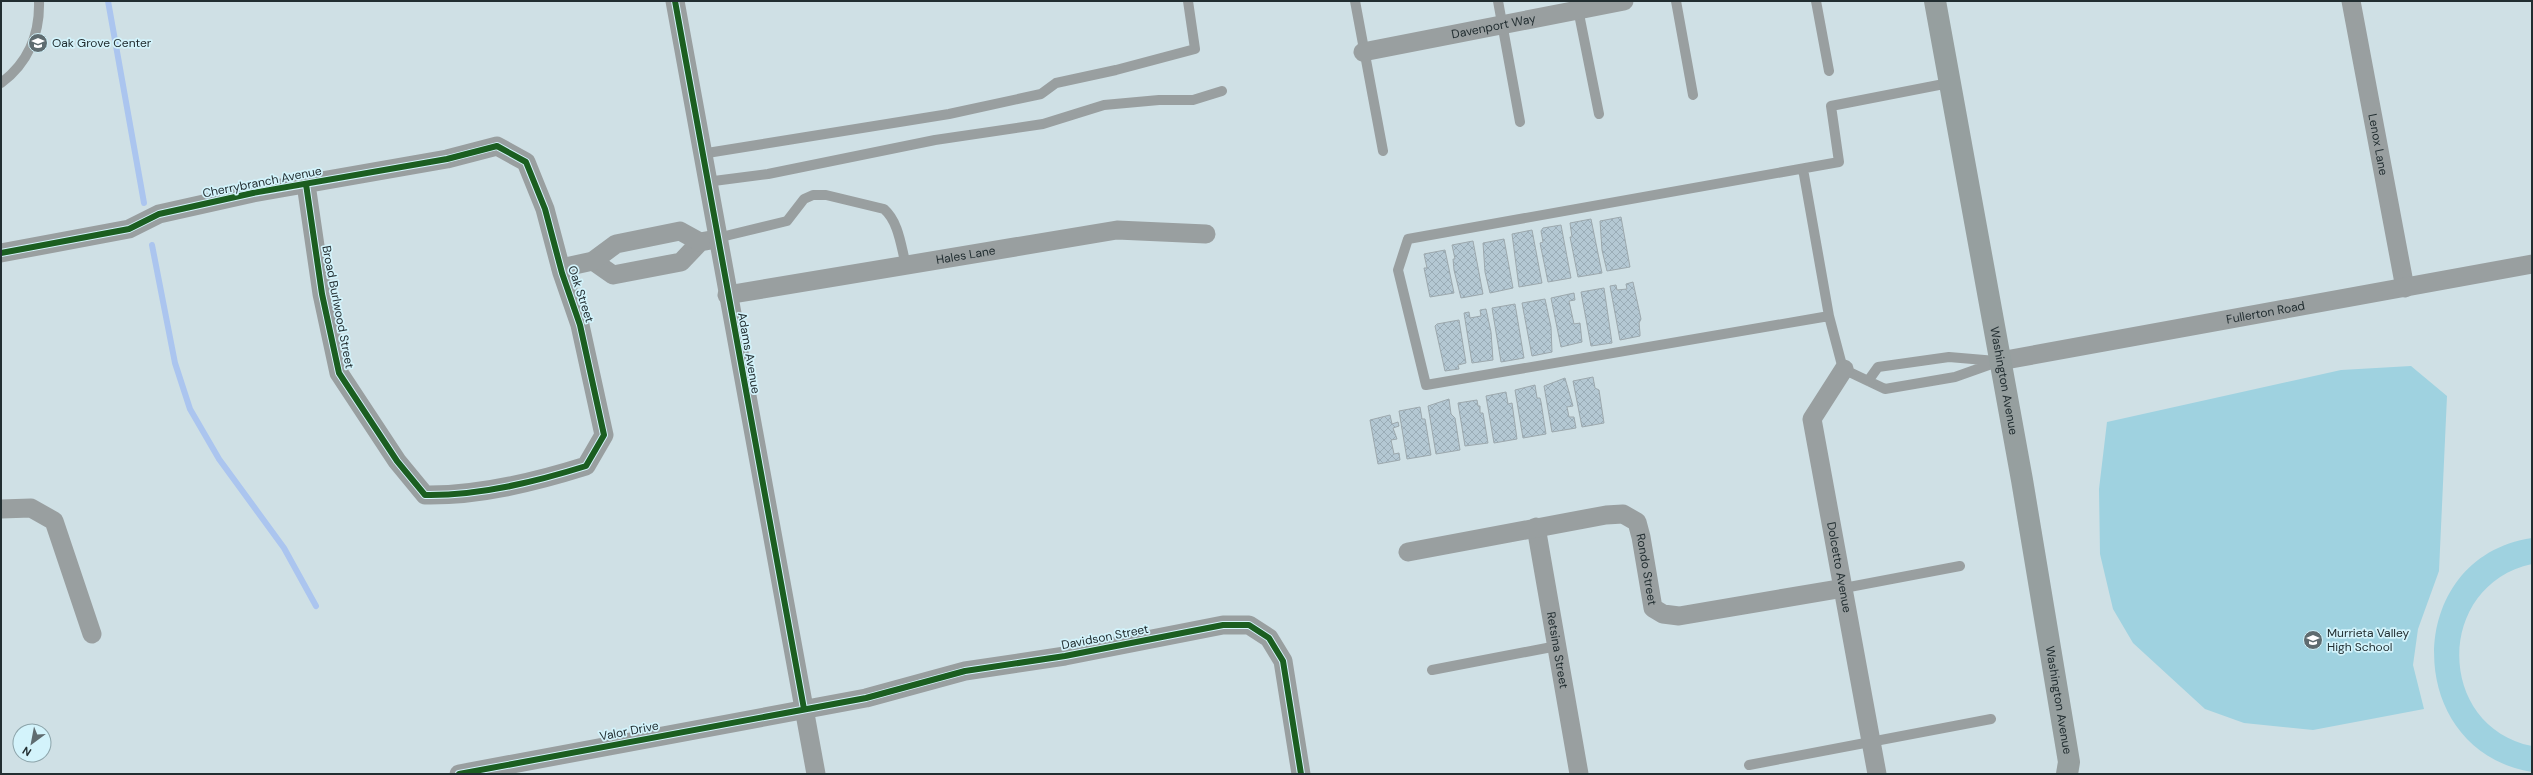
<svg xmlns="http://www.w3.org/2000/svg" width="2533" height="775" viewBox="0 0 2533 775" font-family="'DM Sans',sans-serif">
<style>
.pitch{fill:#9fd2e0}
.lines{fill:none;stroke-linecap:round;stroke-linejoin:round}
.stream{stroke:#abc5ef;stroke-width:6}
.building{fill:url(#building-cross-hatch);stroke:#9ca8ad}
.lane{stroke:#999fa0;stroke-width:10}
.street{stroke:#999fa0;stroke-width:19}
.secondary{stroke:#969f9f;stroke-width:22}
.cycleway-casing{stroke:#d3f3fb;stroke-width:8}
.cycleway{stroke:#1b5e20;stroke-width:6}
.labels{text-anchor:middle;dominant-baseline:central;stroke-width:3.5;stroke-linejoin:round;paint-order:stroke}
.street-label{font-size:12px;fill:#222e31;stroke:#d3f3fb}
.poi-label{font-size:12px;fill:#222e31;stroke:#d3f3fb;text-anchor:start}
</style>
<defs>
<pattern id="building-cross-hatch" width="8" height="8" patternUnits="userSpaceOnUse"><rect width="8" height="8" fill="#b4c8d3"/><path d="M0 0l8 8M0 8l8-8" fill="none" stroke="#9aacb6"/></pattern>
</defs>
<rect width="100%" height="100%" fill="#cfe0e5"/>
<path class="pitch" d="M2411 366 2447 396 2439 571 2418 629 2413 665 2424 709 2313 730 2244 723 2205 709 2133 643 2113 609 2100 554 2099 489 2107 422 2341 370Z
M2532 538V564C2435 585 2435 726 2532 746V772C2402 751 2401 557 2532 538Z"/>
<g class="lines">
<path class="stream" d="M108 1 144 203
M152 245 175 363 190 409 219 459 284 548 316 606"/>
</g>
<path class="building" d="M1621 217 1630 267 1607 271 1602 250 1600 221Z
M1591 219 1602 273 1578 277 1570 237H1572L1570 223Z
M1561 225 1571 278 1548 282 1540 243 1543 242 1541 231 1543 228Z
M1532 230 1542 283 1519 287 1512 234Z
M1504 239 1513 288 1490 293 1485 272 1483 243Z
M1473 241 1483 294 1461 298 1454 270 1453 259H1455L1452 245Z
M1445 250 1454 293 1430 297 1424 268H1427L1424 254Z
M1633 282 1641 319 1639 323 1640 333V336L1620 340 1610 286 1616 285 1617 290 1627 289 1626 284Z
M1604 288 1612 343 1591 346 1581 292Z
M1574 293 1575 300 1569 301 1574 324 1580 323 1582 342 1561 347 1551 298Z
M1545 299 1551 327 1552 352 1532 356 1522 303Z
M1515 304 1524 358 1501 362 1492 308Z
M1486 309 1491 332 1493 360 1472 363 1464 313 1469 312 1470 318 1481 316 1480 310Z
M1459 320 1466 363 1458 365 1459 369 1445 371 1435 326 1437 324Z
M1593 377 1595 388 1599 390 1604 423 1582 427 1573 381Z
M1565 378 1573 406 1567 407 1569 417H1574L1576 428 1552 432 1544 386Z
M1535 385 1537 398H1540L1541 402 1546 434 1523 438 1515 390Z
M1506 392 1508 404 1512 403 1517 439 1494 443 1486 396Z
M1449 399 1451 414 1455 418 1460 450 1436 454 1428 406Z
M1477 400 1478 406H1480V413H1483L1488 443 1465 446 1458 403Z
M1420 407 1422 419H1425L1431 455 1407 459 1399 411Z
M1390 415 1392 424 1398 422 1399 426 1393 428 1397 439 1391 440 1394 454 1399 453 1400 460 1378 464 1370 420Z"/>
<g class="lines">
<path class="lane" d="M1355 1 1383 151
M1498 1 1520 122
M1676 1 1693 95
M1816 1 1829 71
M1578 9 1599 114
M1 83C28 63 40 34 39 1
M701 154 949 114 1041 94 1056 83 1116 70 1195 49 1188 1
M1803 169 1829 316 1843 369 1885 389 1955 377 2000 361
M706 182 768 174 935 140 1043 124 1104 105 1159 100H1193L1222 91
M717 238 787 221 804 199 813 195H826L884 209C899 222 901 247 906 265
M1829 316 1426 385 1398 270 1408 239 1839 162 1831 106 1949 83
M1868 381 1878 367 1949 357 1996 361
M1844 588 1960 566
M1432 670 1557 646
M1749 765 1991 719"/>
<g class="street">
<path d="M675 1 816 774"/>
<path id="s1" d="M2351 1 2405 288"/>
<path id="s2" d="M1363 52 1624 1"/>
<path d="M1 253 129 229 159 214 253 193 447 159 497 146 526 162 545 209 562 273 580 325 604 435 586 466C535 482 479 496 425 495L397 461 339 373 322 294 306 184"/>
<path d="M593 261 613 275 681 262 700 242 711 240"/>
<path d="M561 268 593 261 616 244 680 231 700 242"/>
<path id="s3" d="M727 295 1117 230 1206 234"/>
<path id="s4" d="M2000 361 2532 264"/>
<path id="s5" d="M1844 369 1812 419 1877 774"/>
<path d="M1 509 31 508 54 521 92 634"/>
<path id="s6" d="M1536 527 1579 774"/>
<path id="s7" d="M1408 552 1606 515 1623 514 1637 522 1641 537 1653 608 1663 614 1679 616 1844 588"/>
<path d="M459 774 866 698 965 671 1065 656 1223 625H1249L1269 638 1283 661 1301 774"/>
</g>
<path class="secondary" id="s8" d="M1935 1 2022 480 2069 762 2067 774"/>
<defs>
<path id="cycleway" d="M675 1 804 709
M1 253 129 229 159 214 253 193 447 159 497 146 526 162 545 209 562 273 580 325 604 435 586 466C535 482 479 496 425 495L397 461 339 373 322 294 306 184
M459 774 866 698 965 671 1065 656 1223 625H1249L1269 638 1283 661 1301 774"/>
</defs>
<use href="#cycleway" class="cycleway-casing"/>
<use href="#cycleway" class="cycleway"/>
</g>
<defs>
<symbol id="school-disc" viewBox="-11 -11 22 22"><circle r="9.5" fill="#5f6c70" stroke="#d3f3fb"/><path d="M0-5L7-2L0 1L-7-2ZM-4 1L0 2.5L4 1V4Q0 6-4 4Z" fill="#fff"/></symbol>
</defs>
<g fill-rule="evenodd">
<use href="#school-disc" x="27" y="32" width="22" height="22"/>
<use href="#school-disc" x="2302" y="629" width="22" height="22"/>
</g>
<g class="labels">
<g class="street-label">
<text stroke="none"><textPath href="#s2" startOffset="133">Davenport Way</textPath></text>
<text stroke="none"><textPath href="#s1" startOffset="146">Lenox Lane</textPath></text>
<text transform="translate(262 182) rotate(-11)">Cherrybranch Avenue</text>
<text stroke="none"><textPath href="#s3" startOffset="242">Hales Lane</textPath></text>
<text transform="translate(581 294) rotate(72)">Oak Street</text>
<text transform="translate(338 307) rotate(79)">Broad Burlwood Street</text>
<text stroke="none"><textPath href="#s4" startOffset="270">Fullerton Road</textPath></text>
<text transform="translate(749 353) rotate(80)">Adams Avenue</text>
<text stroke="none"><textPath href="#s8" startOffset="386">Washington Avenue</textPath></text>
<text stroke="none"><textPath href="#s5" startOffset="210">Dolcetto Avenue</textPath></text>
<text stroke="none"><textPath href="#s7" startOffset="283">Rondo Street</textPath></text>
<text transform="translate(1105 637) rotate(-11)">Davidson Street</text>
<text stroke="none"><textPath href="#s6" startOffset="125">Retsina Street</textPath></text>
<text stroke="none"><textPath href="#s8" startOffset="710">Washington Avenue</textPath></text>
<text transform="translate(629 731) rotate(-11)">Valor Drive</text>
</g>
<g class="poi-label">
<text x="52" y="43">Oak Grove Center</text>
<text x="2327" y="633">Murrieta Valley<tspan x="2327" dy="14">High School</tspan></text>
</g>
</g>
<rect width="2533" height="775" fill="none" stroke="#222e31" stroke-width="4"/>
<g transform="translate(32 743) rotate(212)"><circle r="19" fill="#d3f3fb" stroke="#8ca4aa"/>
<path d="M0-3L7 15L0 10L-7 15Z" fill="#5f6c70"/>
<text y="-6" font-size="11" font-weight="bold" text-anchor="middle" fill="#222e31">N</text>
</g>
</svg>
